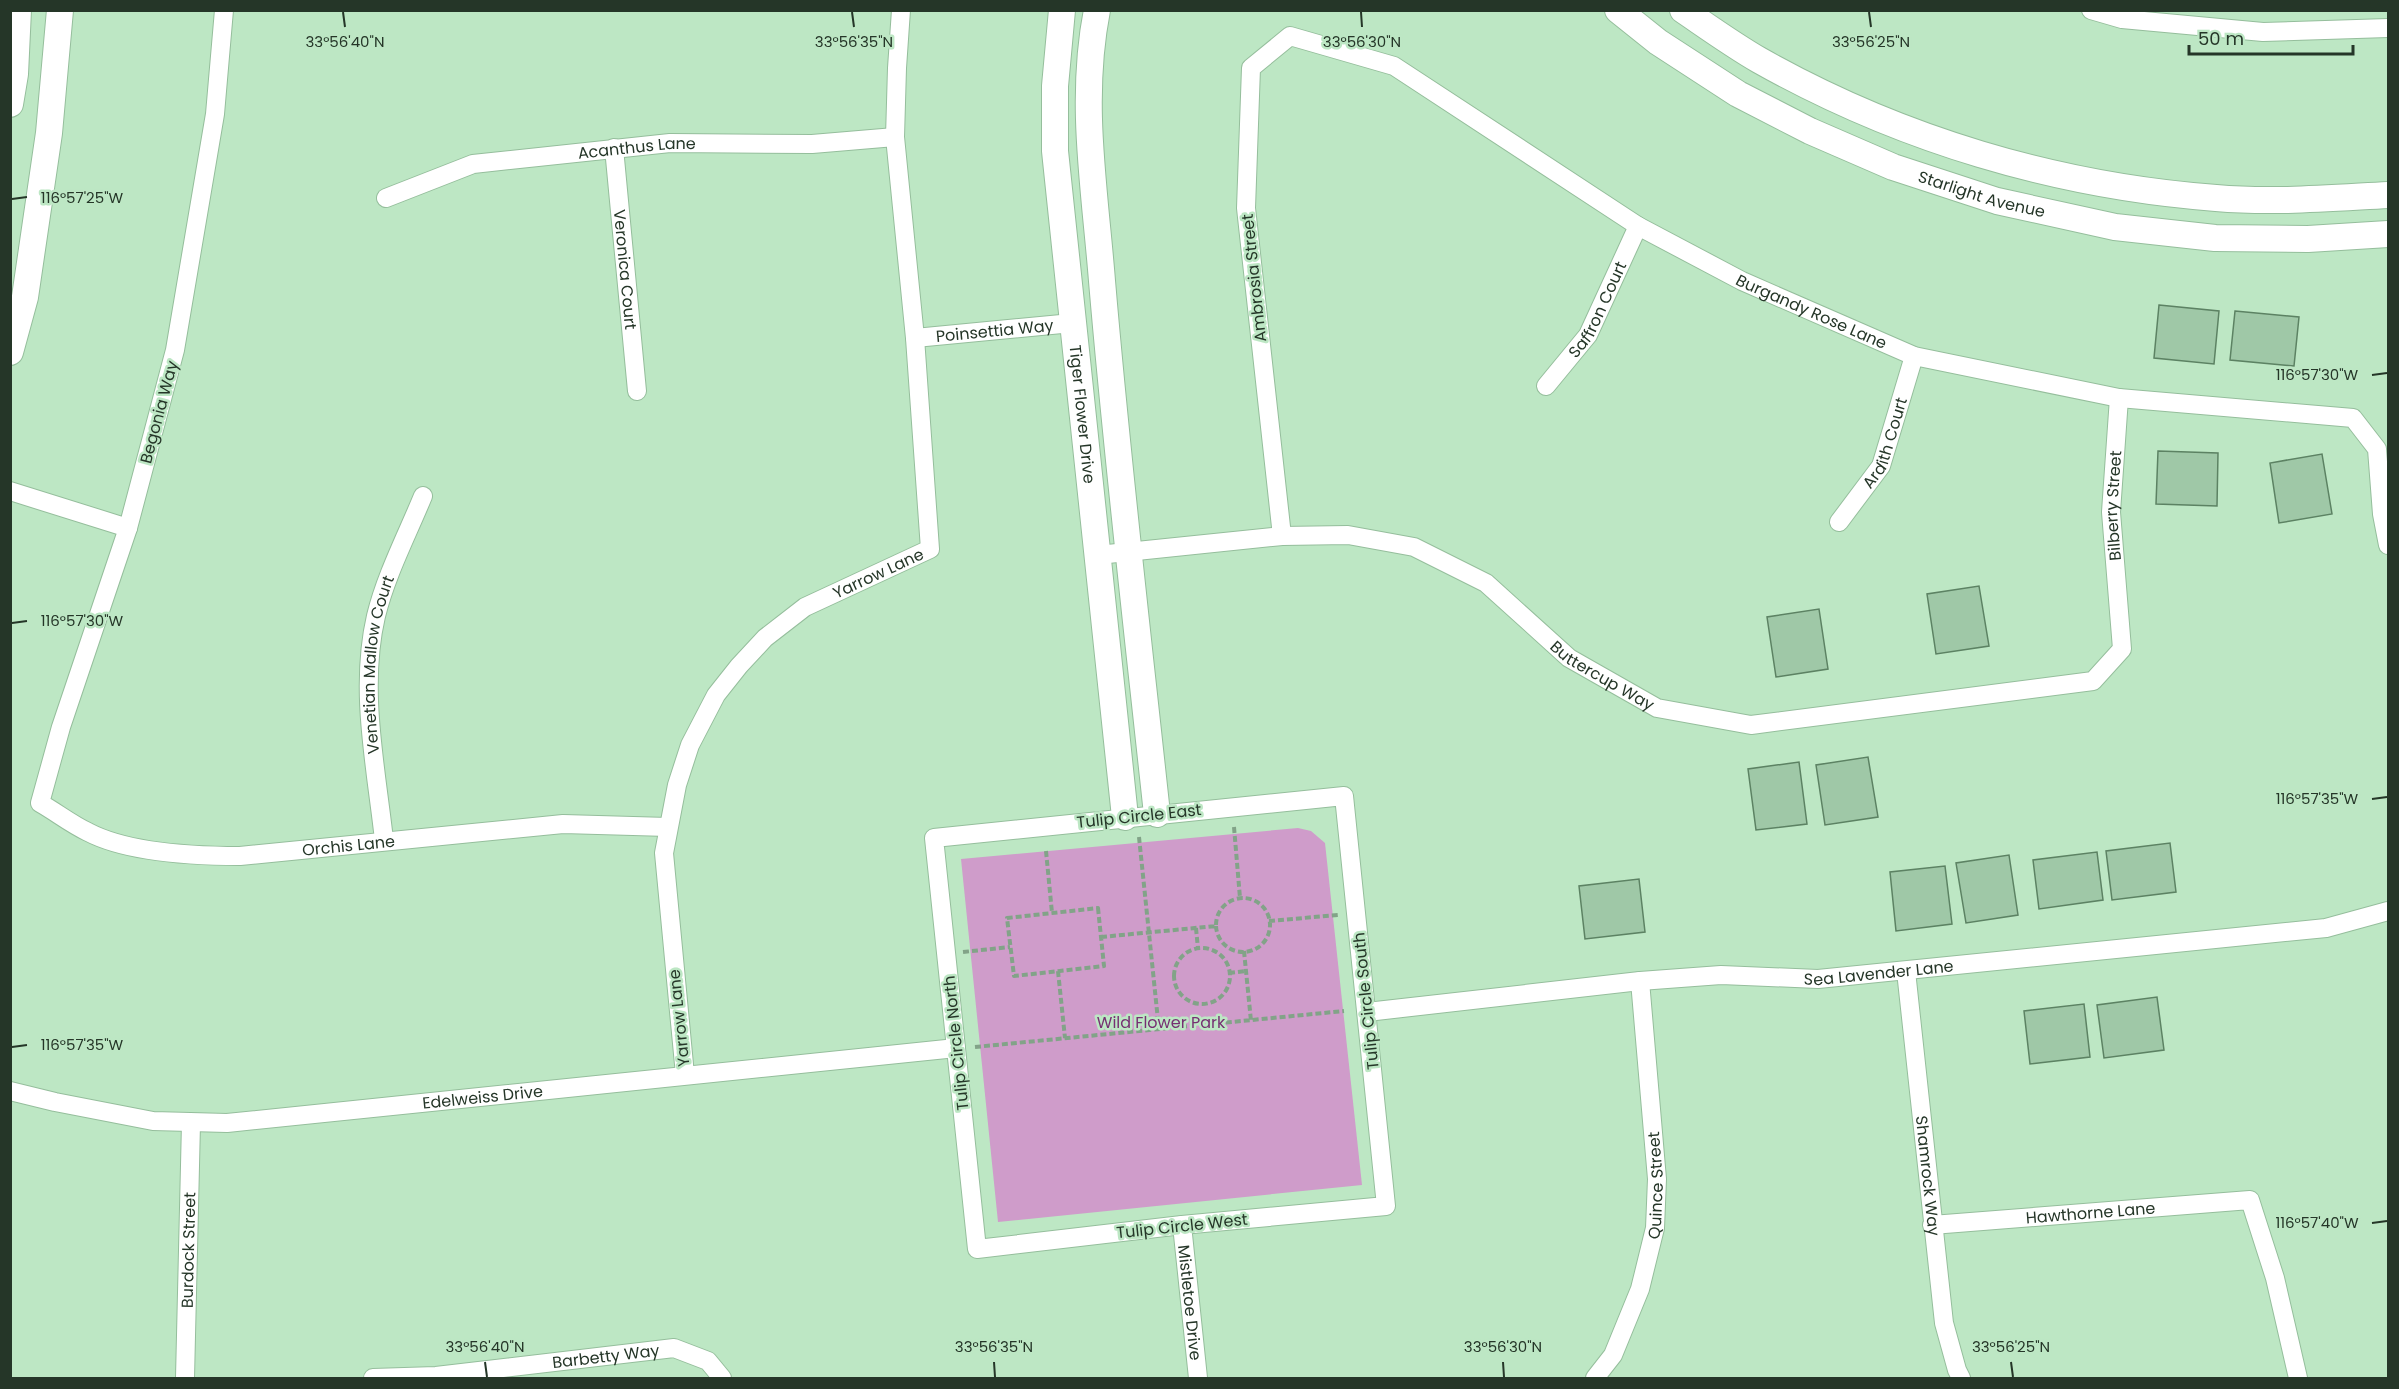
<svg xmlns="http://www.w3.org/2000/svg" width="2399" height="1389" viewBox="0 0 2399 1389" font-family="Poppins,sans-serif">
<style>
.green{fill:#cf9cca}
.building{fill:#9fc8a7;stroke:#5c8263;stroke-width:1.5}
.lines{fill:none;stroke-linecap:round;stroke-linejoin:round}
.street-casing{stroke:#95be9c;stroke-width:20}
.secondary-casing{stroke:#95be9c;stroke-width:28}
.path{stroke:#82a388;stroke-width:4;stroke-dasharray:6 3;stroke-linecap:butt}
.street{stroke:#fff;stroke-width:18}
.secondary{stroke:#fff;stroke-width:26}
.ticks{fill:none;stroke:#253628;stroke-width:2}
.labels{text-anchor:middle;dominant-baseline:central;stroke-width:5;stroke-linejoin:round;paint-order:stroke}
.street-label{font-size:16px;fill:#253628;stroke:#bde7c4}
.park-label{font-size:16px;fill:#762f72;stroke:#bde7c4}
.ticks-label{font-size:15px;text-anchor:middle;fill:#253628;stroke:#bde7c4;stroke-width:5;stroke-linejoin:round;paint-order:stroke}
</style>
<rect width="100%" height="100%" fill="#bde7c4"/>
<path class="green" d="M1298 828 1311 831 1325 843 1362 1185 998 1222 961 859Z"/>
<path class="building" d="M2159 305 2219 311 2214 364 2154 358Z
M2235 311 2299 317 2294 366 2230 360Z
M2158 451 2218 453 2217 506 2156 504Z
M2322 454 2332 514 2279 523 2270 463Z
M1979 586 1989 646 1936 654 1927 594Z
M1819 609 1828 669 1776 677 1767 617Z
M1868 757 1878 817 1825 825 1816 765Z
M1799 762 1807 824 1756 830 1748 769Z
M2170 843 2176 892 2112 900 2106 851Z
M2097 852 2103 900 2039 909 2033 860Z
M2009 855 2018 915 1966 923 1956 863Z
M1945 866 1952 924 1896 931 1890 872Z
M1639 879 1645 932 1585 939 1579 886Z
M2157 997 2164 1050 2104 1058 2097 1005Z
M2084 1004 2090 1057 2030 1064 2024 1011Z"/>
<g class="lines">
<defs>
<g id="street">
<path id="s1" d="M224 10 215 114 175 350 128 528 61 727 40 803C56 812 71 824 88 832 128 853 195 856 240 856L563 824 668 827"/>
<path d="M2091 10 2122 19 2263 32 2388 28"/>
<path id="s2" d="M614 148 637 391"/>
<path id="s3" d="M386 198 473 164 670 143 812 144 895 137"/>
<path id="s4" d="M915 338 1072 323"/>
<path id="s5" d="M1546 386 1588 335 1638 226"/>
<path d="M10 491 128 528"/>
<path id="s6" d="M1839 522 1881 466 1914 356"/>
<path id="s7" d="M1282 536 1246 208 1251 68 1290 36 1394 66 1638 226 1742 281 1914 356 2119 398 2353 418 2377 449 2382 514 2388 545"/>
<path id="s8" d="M1098 555 1282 536 1348 535 1414 547 1486 583 1569 658 1657 708 1751 725 2093 681 2122 649 2111 512 2119 398"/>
<path d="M1344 796 1386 1206 1182 1225 977 1249 934 838Z"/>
<path id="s9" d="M384 840C376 767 359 689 376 616 386 575 407 535 423 496"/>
<path id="s10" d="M1906 971 1944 1323 1957 1370 1961 1378"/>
<path id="s11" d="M1367 1012 1640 981 1721 975 1818 979 2326 928 2388 911"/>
<path id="s12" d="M685 1075 664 853 677 785 690 745 716 695 739 666 765 638 805 607 930 549 915 338 895 137 897 68 901 10"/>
<path id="s13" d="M10 1091 55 1102 153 1121 227 1123 956 1048"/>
<path id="s14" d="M1182 1225 1198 1378"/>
<path id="s15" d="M1932 1225 2250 1200 2275 1278 2298 1378"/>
<path id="s16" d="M185 1378 191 1123"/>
<path id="s17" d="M373 1378 436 1376 674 1348 708 1361 722 1378"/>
<path id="s18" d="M1595 1378 1613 1355 1640 1289 1655 1228 1657 1179 1640 981"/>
</g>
<g id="secondary">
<path id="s19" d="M1062 10 1055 86V151L1125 817"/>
<path d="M1097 10C1079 101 1095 191 1102 281 1117 459 1138 637 1157 814"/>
<path id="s20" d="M1618 10 1658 42 1738 94 1810 131 1893 167 1997 201 2115 227 2215 238 2308 239 2388 234"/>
<path d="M1683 10C1708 27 1733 45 1759 60 1899 139 2056 186 2216 198 2273 203 2331 198 2388 195"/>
<path d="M10 104 15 74 18 10"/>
<path d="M10 352 25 297 49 133 60 10"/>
</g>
</defs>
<use href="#street" class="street-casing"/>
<use href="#secondary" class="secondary-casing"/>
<path class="path" d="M1234 827 1240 898
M1139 837 1159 1030
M1046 851 1052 913
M1216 925a27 27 0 1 1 54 0a27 27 0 1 1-54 0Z
M1098 908 1104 966 1014 976 1007 918Z
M1269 921 1338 915
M1196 928 1198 949
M1101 937 1216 926
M1174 976a28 28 0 1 1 56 0a28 28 0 1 1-56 0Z
M1244 951 1251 1021
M963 952 1010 947
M1058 971 1065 1038
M1229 973 1246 971
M975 1047 1344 1011"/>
<use href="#street" class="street"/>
<use href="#secondary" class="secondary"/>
</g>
<path class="ticks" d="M343 12 345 27M852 12 854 27M1361 12 1362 27M1869 12 1871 27M12 199 27 197M2372 375 2387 373M12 623 27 621M2372 799 2387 797M12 1047 27 1045M2372 1223 2387 1221M485 1362 487 1377M994 1362 995 1377M1503 1362 1504 1377M2011 1362 2013 1377"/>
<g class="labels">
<g class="street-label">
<text stroke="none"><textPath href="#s3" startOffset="258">Acanthus Lane</textPath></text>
<text stroke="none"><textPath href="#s20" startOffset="411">Starlight Avenue</textPath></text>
<text stroke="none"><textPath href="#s2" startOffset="122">Veronica Court</textPath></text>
<text transform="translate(1254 278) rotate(-96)">Ambrosia Street</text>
<text stroke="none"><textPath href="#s5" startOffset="93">Saffron Court</textPath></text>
<text stroke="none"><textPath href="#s7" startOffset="1114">Burgandy Rose Lane</textPath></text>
<text stroke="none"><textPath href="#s4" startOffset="80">Poinsettia Way</textPath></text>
<text transform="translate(159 412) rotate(-75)">Begonia Way</text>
<text stroke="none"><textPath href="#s19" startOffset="406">Tiger Flower Drive</textPath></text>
<text stroke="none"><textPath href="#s6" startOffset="93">Ardith Court</textPath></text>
<text stroke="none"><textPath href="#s8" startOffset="1239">Bilberry Street</textPath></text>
<text stroke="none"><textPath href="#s12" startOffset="597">Yarrow Lane</textPath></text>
<text stroke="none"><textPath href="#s9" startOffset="177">Venetian Mallow Court</textPath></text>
<text stroke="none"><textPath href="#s8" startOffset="548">Buttercup Way</textPath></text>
<text transform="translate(1139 816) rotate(-6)">Tulip Circle East</text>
<text stroke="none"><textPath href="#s1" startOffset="1137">Orchis Lane</textPath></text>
<text stroke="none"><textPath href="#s11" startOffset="514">Sea Lavender Lane</textPath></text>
<text transform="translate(1366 1001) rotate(-96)">Tulip Circle South</text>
<text transform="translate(679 1018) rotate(-96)">Yarrow Lane</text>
<text transform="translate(956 1043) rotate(-96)">Tulip Circle North</text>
<text stroke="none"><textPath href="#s13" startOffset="477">Edelweiss Drive</textPath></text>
<text stroke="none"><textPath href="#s10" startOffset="206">Shamrock Way</textPath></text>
<text stroke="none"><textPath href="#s18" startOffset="206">Quince Street</textPath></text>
<text stroke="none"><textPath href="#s15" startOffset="159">Hawthorne Lane</textPath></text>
<text transform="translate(1182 1226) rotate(-6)">Tulip Circle West</text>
<text stroke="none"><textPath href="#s16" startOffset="128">Burdock Street</textPath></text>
<text stroke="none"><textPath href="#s14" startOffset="78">Mistletoe Drive</textPath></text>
<text stroke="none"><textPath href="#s17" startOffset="234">Barbetty Way</textPath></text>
</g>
<g class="park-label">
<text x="1161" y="1022">Wild Flower Park</text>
</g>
</g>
<g class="ticks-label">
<text x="345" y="47">33°56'40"N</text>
<text x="854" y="47">33°56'35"N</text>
<text x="1362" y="47">33°56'30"N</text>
<text x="1871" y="47">33°56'25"N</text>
<text x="82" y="203">116°57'25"W</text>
<text x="2317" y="380">116°57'30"W</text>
<text x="82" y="626">116°57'30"W</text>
<text x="2317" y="804">116°57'35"W</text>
<text x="82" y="1050">116°57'35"W</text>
<text x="2317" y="1228">116°57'40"W</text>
<text x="485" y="1352">33°56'40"N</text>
<text x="994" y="1352">33°56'35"N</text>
<text x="1503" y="1352">33°56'30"N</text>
<text x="2011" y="1352">33°56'25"N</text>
</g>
<rect width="2399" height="1389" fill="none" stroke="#253628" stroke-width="24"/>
<path d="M2189 45v9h164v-9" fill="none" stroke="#253628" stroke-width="3"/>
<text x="2198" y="45" font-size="18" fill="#253628" stroke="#bde7c4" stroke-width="4.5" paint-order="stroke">50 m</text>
</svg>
